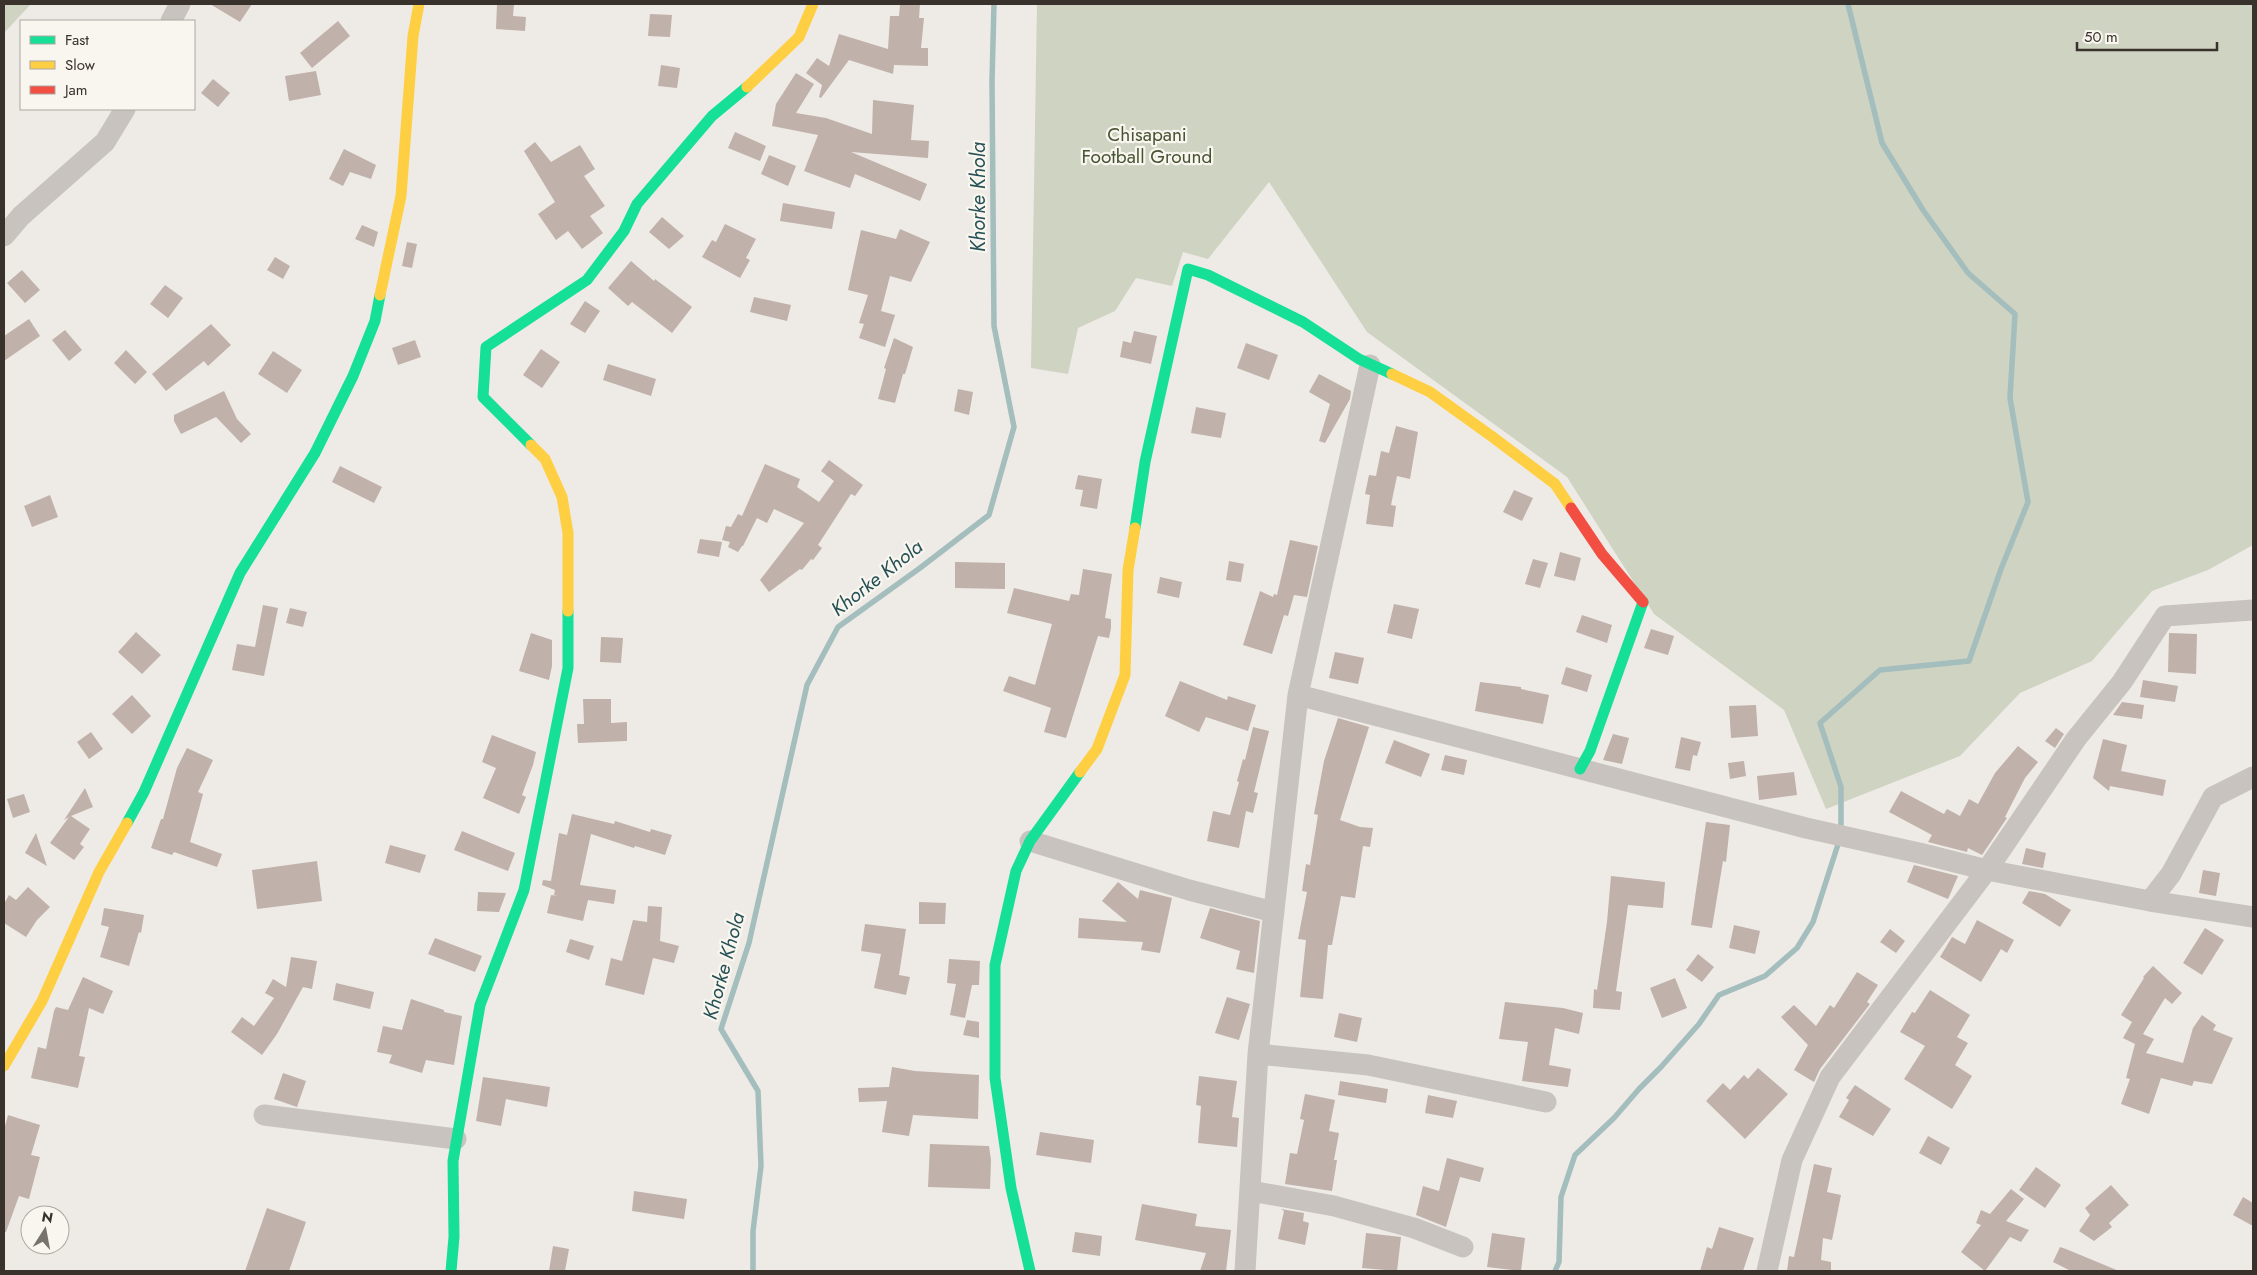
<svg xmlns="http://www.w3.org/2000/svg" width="2257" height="1275" viewBox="0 0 2257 1275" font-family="Jost,sans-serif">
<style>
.green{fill:#cfd3c2}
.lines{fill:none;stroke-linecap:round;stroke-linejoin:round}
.stream{stroke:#a4bdbd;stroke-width:5.5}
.building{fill:#c0b1aa}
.street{stroke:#c8c3be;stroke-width:21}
.fast{stroke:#16e098;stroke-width:11}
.slow{stroke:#ffcf43;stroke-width:11}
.jam{stroke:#f24e42;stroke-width:11}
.labels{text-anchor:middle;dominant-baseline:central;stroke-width:4.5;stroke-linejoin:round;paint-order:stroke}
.park-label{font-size:19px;fill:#475433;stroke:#f9f5ef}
.water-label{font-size:20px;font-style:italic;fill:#265156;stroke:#f9f5ef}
</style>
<rect width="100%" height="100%" fill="#eeebe6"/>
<path class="green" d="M4 4H31L4 33Z
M1037 4H2253V545L2208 570 2152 591 2092 661 2020 693 1960 756 1826 809 1784 710 1654 614 1567 477 1367 332 1269 182 1208 259 1183 252 1172 286 1136 278 1115 311 1078 328 1068 374 1031 368Z"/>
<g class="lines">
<path class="stream" d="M753 1271V1231L761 1166 758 1091 721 1029 749 943 807 685 838 627 920 568 989 515 1014 427 994 326 992 81 994 4
M1555 1271 1559 1262 1561 1197 1575 1155 1614 1118 1639 1089 1661 1067 1699 1024 1719 995 1765 976 1797 948 1813 922 1841 835V787L1820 723 1880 670 1969 661 2001 569 2028 502 2010 398 2015 314 1968 273 1923 210 1882 143 1848 4"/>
</g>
<path class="building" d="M210 4H252L240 22Z
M497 4H514L513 16 526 17 525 31 496 29Z
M900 4H920L919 18H924L921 48H928V66L894 65 893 74 849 60 821 98 819 97 822 85 806 73 817 58 829 66 839 34 888 49 890 16H899Z
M650 14 672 15 670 37 648 36Z
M338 21 350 36 312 68 300 53Z
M661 65 680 68 677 88 658 86Z
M316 71 321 95 289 101 285 76Z
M796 73 814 84 796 113 826 118 872 134 873 100 914 105 911 140 929 141 928 158 851 152 927 184 920 201 855 174 850 188 804 171 818 135 772 126 776 104Z
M213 79 230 93 218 107 201 93Z
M735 132 766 146 760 161 728 148Z
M535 142 551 162 580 145 595 169 584 176 605 206 590 216 603 233 582 249 568 231 556 240 538 214 555 202 524 151Z
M344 149 376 165 371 179 350 172 343 186 329 179Z
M769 155 796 166 788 186 761 174Z
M783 203 835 212 832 229 780 221Z
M662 217 684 236 669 249 649 232Z
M725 224 756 239 746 258 750 260 740 278 702 257 712 240 716 242Z
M362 225 378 232 374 247 355 239Z
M900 229 930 242 911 282 890 276 881 311 895 315 885 347 859 338 864 324 859 323 868 295 848 290 861 230 896 239Z
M407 242 417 244 412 268 402 266Z
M275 257 290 266 283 279 267 270Z
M631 261 654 281 655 279 692 307 672 333 632 302 628 306 608 288Z
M22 270 40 290 25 303 7 283Z
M165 285 183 298 168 318 150 304Z
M754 297 791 305 787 321 750 312Z
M585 301 600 311 585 333 570 324Z
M29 319 40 336 4 361V336Z
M211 324 231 345 208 366 204 361 166 391 152 374Z
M65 330 82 350 69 361 52 340Z
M1134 331 1157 336 1151 364 1120 357 1123 341 1131 343Z
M894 338 913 347 905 374H903L895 403 878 399 886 369 884 368Z
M415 340 421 357 398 365 392 348Z
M1246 343 1278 355 1269 380 1237 368Z
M541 349 560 362 542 388 523 375Z
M126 350 147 372 135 384 114 363Z
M273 351 302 370 287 393 258 374Z
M608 364 656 379 651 396 603 380Z
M1319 374 1351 391 1350 399 1325 443 1319 441 1330 404 1309 392Z
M958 389 973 392 969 415 954 411Z
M224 391 237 419 251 434 241 443 216 417 181 434 174 421V415Z
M1196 407 1226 413 1221 438 1191 433Z
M1396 426 1418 432 1410 479 1397 476 1391 505 1396 506 1393 527 1366 524 1370 495 1365 494 1369 475 1376 476 1381 451 1389 453Z
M829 460 863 485 855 496 851 494 818 545 822 548 813 560 811 559 802 570 800 569 769 592 760 580 804 523 774 509 767 523 757 518 743 546H742L738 552 728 547 730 542 722 540 726 526 731 527 738 514 742 516 765 464 800 479 797 487 819 502 834 481 821 471Z
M340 466 382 487 374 503 332 482Z
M1078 475 1102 479 1097 509 1080 506 1083 490 1075 489Z
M1514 490 1533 498 1522 521 1503 512Z
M50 495 58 517 32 527 24 506Z
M700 539 722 542 719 557 697 553Z
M1290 540 1318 546 1307 597 1294 595 1288 616 1284 615 1272 654 1243 645 1260 591 1273 597 1274 594 1277 595Z
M1560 552 1581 558 1575 581 1554 576Z
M1533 559 1548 563 1540 588 1525 584Z
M1229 561 1244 564 1241 582 1226 580Z
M955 562 1005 563V589L955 588Z
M1083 569 1112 574 1105 618 1111 619V628L1109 638 1098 636 1066 738 1044 732 1051 708 1003 691 1009 676 1035 685 1052 624 1007 613 1014 588 1069 601 1071 594 1079 595Z
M1160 577 1182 582 1179 598 1157 593Z
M1394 604 1419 609 1412 639 1387 633Z
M263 605 278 608 264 676 232 670 237 644 255 647Z
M290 608 307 612 303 627 286 623Z
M1582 615 1612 625 1607 643 1576 632Z
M1651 629 1674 636 1668 655 1644 648Z
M136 632 161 655 142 674 118 652Z
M531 633 552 640V666L549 680 519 671Z
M2169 633 2197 634 2196 674 2168 672Z
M601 637 623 638 621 663 600 662Z
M1335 652 1364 658 1358 684 1329 678Z
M1566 667 1592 675 1587 692 1561 684Z
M2143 680 2178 686 2175 702 2140 697Z
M1180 681 1227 700 1228 696 1256 705 1248 731 1206 717 1199 732 1165 716Z
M1480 682 1521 687V689L1549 695 1543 724 1475 711Z
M132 695 151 716 132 734 112 714Z
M583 699H611V723L627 722V741L578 743 577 724H584Z
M2122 702 2144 705 2142 719 2113 715Z
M1756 705 1758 736 1731 738 1729 706Z
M1338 718 1369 727 1340 820 1360 827 1373 828 1370 847 1363 846 1355 898 1341 896 1332 945H1328L1323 999 1300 997 1306 940 1298 939 1307 892 1302 891 1306 864 1310 865 1318 815 1314 814 1324 761Z
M1253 727 1269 731 1254 792 1258 793 1253 813 1246 811 1239 848 1207 841 1213 811 1230 815 1239 782 1237 781 1243 759 1245 760Z
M2056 728 2064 734 2055 748 2045 741Z
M91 732 103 749 89 759 77 742Z
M1613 734 1629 738 1622 764 1603 760Z
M492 735 536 752 533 765 522 795 526 797 519 814 483 798 496 768 482 762Z
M1681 737 1701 742 1697 756 1693 755 1690 771 1675 768Z
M2103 739 2127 745 2121 771 2166 780 2163 796 2110 786 2109 791 2093 778Z
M1394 740 1430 754 1421 777 1385 763Z
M2018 746 2038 762 2025 778 2005 817 2007 818 1982 855 1968 848 1967 852 1928 842 1932 835 1889 812 1901 791 1944 814 1947 809 1960 816 1969 799 1978 804 1995 773Z
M187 748 213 760 198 792 203 794 190 842 222 854 217 867 174 852 172 855 151 848 161 819H163L177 768Z
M1445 755 1467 760 1464 775 1441 770Z
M1744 761 1746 776 1730 779 1728 763Z
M1794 772 1797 795 1759 800 1757 776Z
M85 788 93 807 71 816 90 829 80 844 84 847 74 860 50 843 69 817 64 820Z
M24 794 30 812 13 818 7 799Z
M572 814 614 824 615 821 650 832 651 829 672 835 665 855 635 846 634 848 591 834 580 885 616 890 614 904 588 900 583 921 547 913 551 895 558 896 554 895 555 890 542 885 543 880 551 881 559 833 567 835Z
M1706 822 1730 825 1726 862 1723 861 1712 928 1691 925Z
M462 831 515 853 508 871 454 850Z
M36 833 47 866 25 853Z
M390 845 426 855 420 873 385 863Z
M2026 848 2046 853 2043 868 2022 864Z
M317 861 322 901 257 909 252 870Z
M1914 865 1958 876 1948 899 1907 882Z
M2203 870 2220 873 2216 896 2199 893Z
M1611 876 1665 882 1663 908 1628 905 1616 991 1622 992 1620 1010 1593 1008 1594 989 1597 990 1607 922Z
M1118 882 1138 899 1140 890 1172 898 1160 953 1141 950 1143 942 1078 938 1079 918 1127 922 1102 901Z
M28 887 50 907 37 920 26 937 4 923V904L9 895 16 900Z
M2029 891 2045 894 2071 910 2060 927 2022 903Z
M478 892 506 893 499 912 477 911Z
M919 902 946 903 945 924H919Z
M648 906 662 907 660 941 679 946 674 963 653 958 644 995 605 985 611 958 622 961 633 920 647 922Z
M104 908 144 915 141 933 139 932 129 966 100 957 109 927 101 925Z
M1210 908 1260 921 1254 973 1236 969 1240 951 1200 938Z
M1977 920 2014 940 2007 953 2001 949 1981 982 1940 957 1952 937 1965 944Z
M865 924 906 929 899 975 910 977 906 995 874 988 881 954 861 951Z
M1734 925 1760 931 1755 954 1729 948Z
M2205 928 2224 940 2202 975 2183 963Z
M1890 929 1905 941 1896 953 1880 942Z
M435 938 482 956 475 972 428 954Z
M570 939 594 946 589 960 566 952Z
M1698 954 1714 967 1702 982 1686 970Z
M291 957 317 961 312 989 303 987 277 1034 262 1055 231 1032 242 1017 254 1026 274 998 265 993 273 979 286 987Z
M949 959 980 961 979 985H972L965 1018 950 1015 956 984 947 983Z
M2153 966 2182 993 2172 1004 2165 998 2143 1034 2154 1039 2146 1053 2183 1063 2193 1028 2202 1015 2216 1025 2213 1030 2233 1038 2212 1084 2194 1081 2192 1086 2161 1078 2149 1114 2121 1104 2130 1079 2126 1078 2135 1044 2123 1038 2132 1022 2121 1015 2144 978 2143 977Z
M1857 972 1878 985 1867 1002 1870 1004 1820 1069 1814 1082 1794 1070 1808 1045 1781 1017 1794 1005 1816 1026 1830 1005 1834 1008Z
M83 977 113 991 103 1014 89 1008 79 1056 85 1057 78 1088 31 1078 38 1047 46 1049 54 1011 56 1007 68 1010Z
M1675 978 1687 1008 1662 1018 1650 988Z
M336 983 374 992 370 1009 333 1000Z
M1930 990 1970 1015 1957 1037 1968 1043 1955 1065 1972 1076 1952 1109 1904 1079 1925 1046 1900 1032 1912 1012 1915 1013Z
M1227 997 1250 1004 1239 1040 1215 1033Z
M411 999 444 1010V1012L462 1016 454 1065 426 1060 422 1073 389 1063 392 1055 377 1052 383 1026 402 1030Z
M1505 1002 1563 1008 1583 1013 1579 1034 1555 1028 1549 1065 1571 1069 1568 1087 1522 1081 1528 1042 1499 1039Z
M1339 1013 1362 1018 1357 1042 1334 1037Z
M967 1020 979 1022V1038L963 1035Z
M892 1067 915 1071 979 1075 978 1119 913 1115 909 1136 882 1132 887 1101 859 1102 858 1088 889 1087Z
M1758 1068 1788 1094 1745 1139 1706 1101 1723 1083 1730 1090 1744 1075 1748 1079Z
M283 1073 306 1081 297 1107 274 1099Z
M1199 1076 1237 1081 1232 1117 1239 1118 1237 1147 1198 1143 1201 1106 1196 1105Z
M483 1077 550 1087 547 1107 506 1099 501 1126 476 1121Z
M1340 1081 1388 1089 1386 1103 1338 1095Z
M1855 1085 1891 1109 1873 1136 1839 1117 1849 1100 1846 1098Z
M1305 1094 1335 1100 1329 1131 1339 1133 1334 1160H1337L1332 1191 1285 1184 1290 1153 1297 1154 1304 1120 1300 1119Z
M1428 1095 1457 1101 1453 1118 1425 1113Z
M8 1115 40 1125 31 1155 40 1157 29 1199 19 1196 6 1232H4V1130Z
M1040 1132 1094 1140 1091 1163 1036 1155Z
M1928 1136 1950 1148 1941 1165 1919 1153Z
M930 1144 989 1146 991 1160 990 1189 928 1187Z
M1447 1158 1484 1168 1480 1182 1460 1177 1446 1227 1416 1215 1423 1186 1439 1191Z
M1814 1164 1832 1168 1827 1192 1841 1195 1832 1240 1823 1238 1821 1260 1831 1262V1271H1787L1789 1256 1794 1257Z
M2036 1167 2061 1185 2045 1208 2019 1190Z
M2111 1185 2129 1205 2109 1223 2112 1227 2094 1241 2079 1231 2090 1215 2085 1208Z
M2011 1189 2024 1199 2006 1221 2029 1230 2021 1242 2010 1237 1985 1271 1961 1252 1981 1225 1976 1223 1981 1210 1990 1214Z
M634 1191 687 1199 684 1219 632 1211Z
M2243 1197 2253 1203V1226L2233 1215Z
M1142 1204 1197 1214 1195 1226 1231 1230 1226 1271H1200L1206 1253 1135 1240Z
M267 1208 306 1222 289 1271H245Z
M1281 1209 1304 1213 1303 1221 1309 1223 1305 1245 1278 1239 1284 1211Z
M1719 1227 1754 1238 1743 1271H1700L1707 1247 1712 1249Z
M1075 1232 1102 1236 1100 1256 1072 1252Z
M1366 1233 1401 1237 1397 1271 1362 1268Z
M1492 1233 1525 1238 1521 1271 1487 1267Z
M553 1246 569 1249 565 1271H549Z
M2060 1247 2066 1249 2119 1271H2071L2053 1262Z"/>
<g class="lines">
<path class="street" d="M171 21 180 4
M4 236 21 216 105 142 125 109
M1298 695 1806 828 1919 853 1987 870 2150 901 2253 917
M1030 841 1189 890 1274 912
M2150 901 2171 874 2213 797 2253 777
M1258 1054 1368 1065 1546 1102
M264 1115 456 1139
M1251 1191 1334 1206 1414 1228 1463 1247
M1245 1271 1258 1054 1298 695 1370 365
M1767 1271 1792 1160 1830 1077 1987 870 2076 739 2122 682 2165 616 2253 610"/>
<path class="fast" d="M531 445 483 397 486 347 587 280 624 231 637 204 712 116 747 87
M1135 528 1145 462 1188 269 1208 275 1303 322 1359 359 1392 374
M1580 769 1590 751 1643 602
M127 823 144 792 240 573 315 453 353 376 375 321 380 295
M451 1271 454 1237 453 1161 480 1005 524 890 568 668V611
M1030 1271 1011 1188 995 1078V965L1016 871 1030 841 1080 772"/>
<path class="slow" d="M747 87 799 37 813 4
M380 295 401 196 413 36 419 4
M1392 374 1430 392 1494 438 1555 484 1571 508
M531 445 545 459 562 497 568 533V611
M1080 772 1097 749 1125 675 1128 570 1135 528
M4 1066 42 1001 99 872 127 823"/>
<path class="jam" d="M1571 508 1602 554 1643 602"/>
</g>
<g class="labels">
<g class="park-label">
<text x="1147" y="134">Chisapani<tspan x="1147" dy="22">Football Ground</tspan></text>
</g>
<g class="water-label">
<text transform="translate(978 197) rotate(-90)">Khorke Khola</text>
<text transform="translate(877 578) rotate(-38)">Khorke Khola</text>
<text transform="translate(724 966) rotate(-75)">Khorke Khola</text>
</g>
</g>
<rect width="2257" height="1275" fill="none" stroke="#39312c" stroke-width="10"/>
<rect x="20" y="20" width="175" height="90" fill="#f9f5ef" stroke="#aca7a1"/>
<rect x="30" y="36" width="25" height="8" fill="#16e098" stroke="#aca7a1"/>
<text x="65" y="45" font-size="15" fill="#39312c">Fast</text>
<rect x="30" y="61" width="25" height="8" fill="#ffcf43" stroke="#aca7a1"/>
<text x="65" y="70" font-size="15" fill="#39312c">Slow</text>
<rect x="30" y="86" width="25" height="8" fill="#f24e42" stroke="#aca7a1"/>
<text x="65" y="95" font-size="15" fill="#39312c">Jam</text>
<g transform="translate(45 1230) rotate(11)"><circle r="24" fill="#f9f5ef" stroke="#aca7a1"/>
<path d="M0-4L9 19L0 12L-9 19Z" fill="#78726d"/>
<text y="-8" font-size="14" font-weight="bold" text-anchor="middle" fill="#39312c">N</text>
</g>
<path d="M2077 42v8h140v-8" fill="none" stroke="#39312c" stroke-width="2.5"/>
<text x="2084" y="42" font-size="15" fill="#39312c" stroke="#f9f5ef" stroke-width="4" paint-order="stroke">50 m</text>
</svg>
